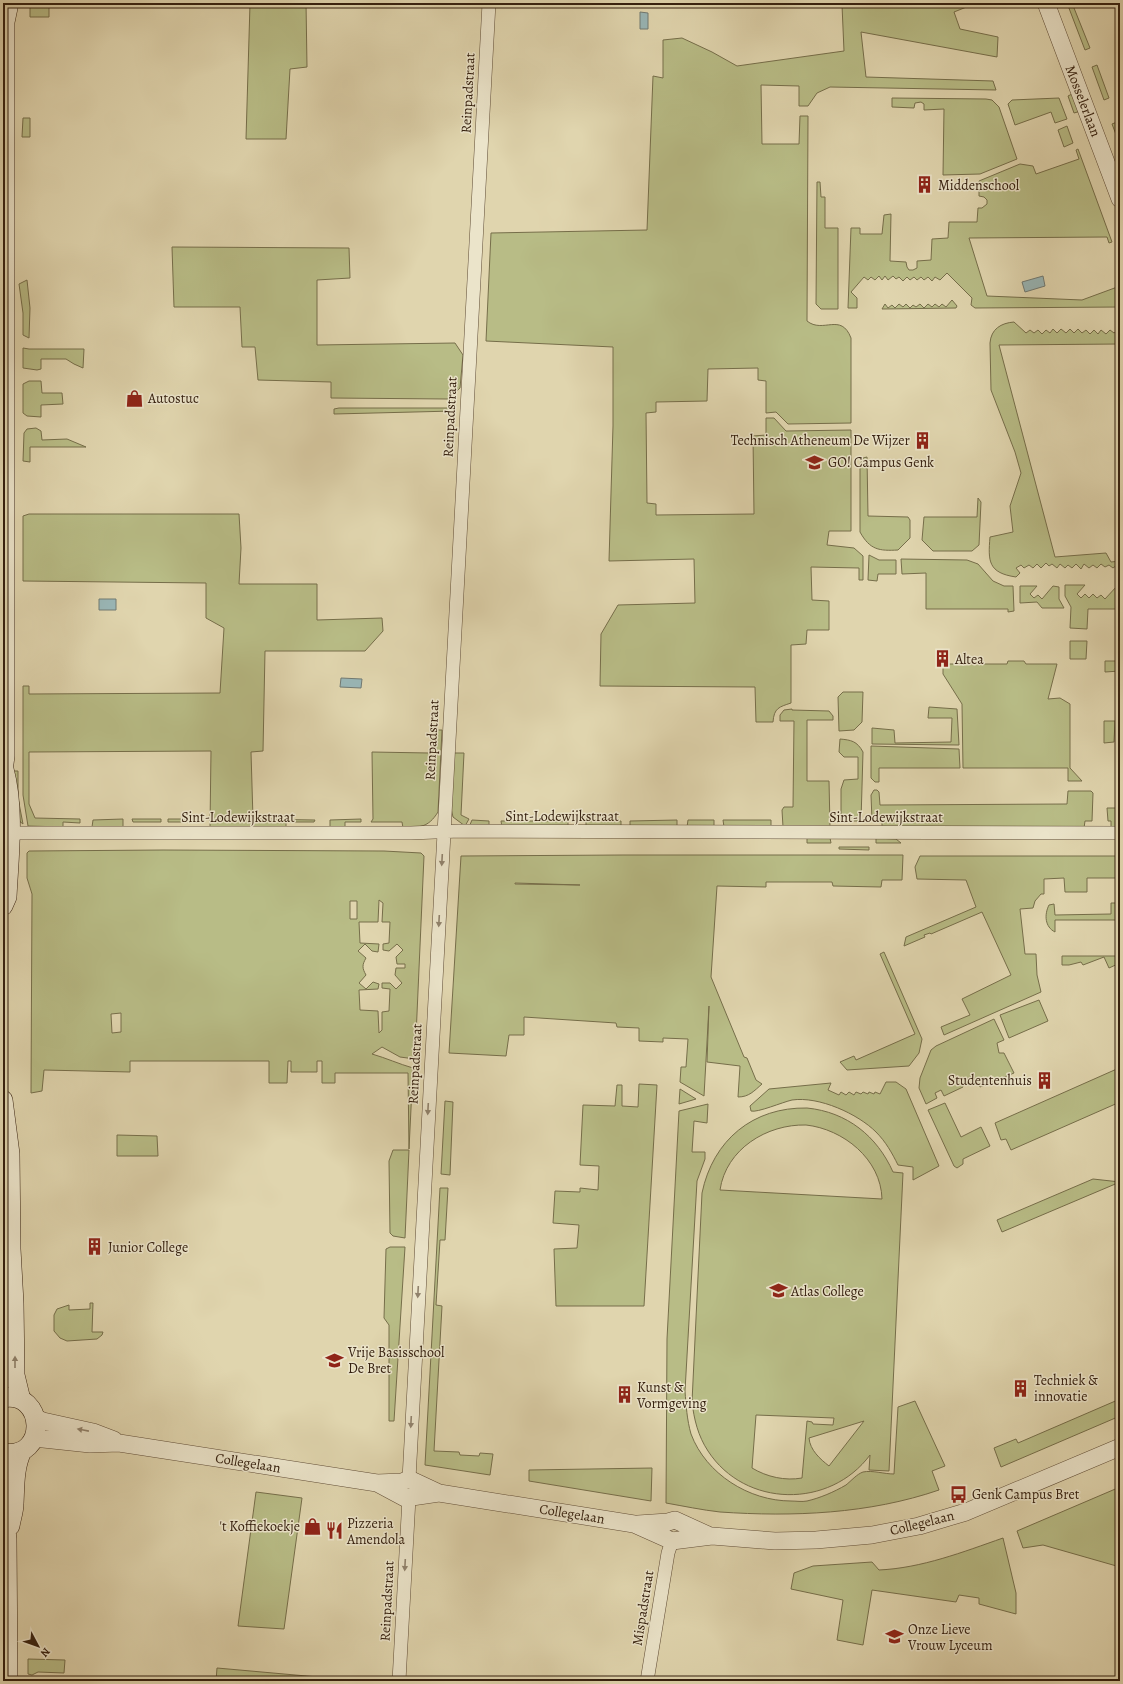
<svg xmlns="http://www.w3.org/2000/svg" width="1123" height="1684" viewBox="0 0 1123 1684" font-family="Alegreya,serif">
<style>
.green{fill:#b8bc86;stroke:#766e4a;fill-rule:evenodd}
.water{fill:#99b6b6;stroke:#717a73}
.lines{fill:none;stroke-linecap:round;stroke-linejoin:round}
.minor-casing{stroke:#604d37;stroke-width:14}
.tertiary-casing{stroke:#604d37;stroke-width:18}
.secondary-casing{stroke:#35200f;stroke-width:20}
.minor{stroke:#ebe4ca;stroke-width:13}
.tertiary{stroke:#ebe4ca;stroke-width:17}
.secondary{stroke:#ebe4ca;stroke-width:19}
.oneway{fill:#90826c}
.labels{text-anchor:middle;dominant-baseline:central;stroke-width:3;stroke-linejoin:round;paint-order:stroke}
.street-label{font-size:14px;fill:#35200f;stroke:#ebe4ca}
.poi-label{font-size:14px;fill:#35200f;stroke:#ebe4ca;text-anchor:start}
</style>
<rect width="100%" height="100%" fill="#e0d5ae"/>
<filter id="stains"><feTurbulence type="fractalNoise" baseFrequency=".005" numOctaves="4"/><feColorMatrix values="0 0 0 0 .2 0 0 0 0 .09 0 0 0 0 .02 0 0 0 .5 -.17"/></filter>
<radialGradient id="worn" r=".72"><stop offset=".6" stop-color="#630" stop-opacity="0"/><stop offset="1" stop-color="#630" stop-opacity=".3"/></radialGradient>
<path class="green" d="M30 3H49V17H30Z
M306 3 307 67 290 69 286 139H246L250 4Z
M936 3H1024L974 4 954 12 960 29 998 37 997 57 861 32 866 77 993 81 996 90 830 87 817 93 808 106H799V86L761 85 762 144H799L800 116H808L807 321C823 334 841 312 851 338V423L788 424 776 412 766 413V381L758 380V368L708 369 707 401 656 402V412L646 413 647 503 656 504V515L754 514 753 436 766 435V418H774L786 431 851 430V531H829L827 545 854 548 863 556V580H859V568L811 567 812 600 829 601V630H807L806 644 791 645V703C779 707 774 708 773 722H756L755 687 600 686 601 634 618 605 695 603 694 559 609 561 613 426V347L486 341 491 233 647 230 653 76 663 78V40L682 38 712 52 737 66 844 51 842 5 935 4Z
M1067 3H1072L1090 48 1085 50Z
M1097 65 1109 98 1104 100 1092 67Z
M1074 93 1081 111 1074 113 1068 96Z
M892 98 986 99 992 100 999 107 1017 159 980 174 943 175 944 109 924 110V104L921 102 915 103 914 108 892 107Z
M1059 98 1067 119 1055 123 1051 112 1015 125 1008 104 1012 100Z
M23 118H30V137H22Z
M1117 122 1120 129V145L1112 124Z
M1067 126 1073 143 1064 147 1058 130Z
M1078 149 1112 242 1109 243 1107 237 969 238 987 296 1082 300 1120 286V307L975 308 971 305 972 298 947 273 940 280 935 277 932 281 928 277 924 280 921 277 917 280 914 277 910 280 907 277 903 281 899 277 896 279 893 276 888 280 885 276 882 280 879 276 875 280 871 277 868 280 864 277 851 292 857 298V308H848L851 228H860V234H882L884 215 891 214 890 261 906 262 907 267 909 270H913L917 268V261L931 260 932 239 948 238 949 222H977L978 208H982L987 204V200L984 197 979 196V181L1020 164 1033 166 1036 174 1079 159 1076 150Z
M817 182H820L821 197H825V228H838V309H821L816 304Z
M172 247 349 248 350 278 317 280V345L455 343 463 355 460 388 448 399 331 398V382L258 380 255 347H242L240 307H174Z
M27 280 30 308 29 338 23 335V313L19 284Z
M952 300 957 306 956 308 882 309 885 304 888 308 892 305 895 308 899 304 903 307 906 304 910 308 913 305 916 307 920 304 924 308 928 304 932 307 935 304 939 307 942 304 946 307Z
M1014 322 1026 333 1030 330 1034 333 1038 330 1042 334 1046 330 1050 333 1053 329 1057 333 1061 329 1066 333 1070 329 1074 333 1078 329 1082 333 1086 330 1090 334 1094 330 1098 334 1101 330 1106 334 1110 330 1114 333 1118 330 1120 332V344L999 345 1055 557 1106 553 1111 562 1120 561V568L1117 565 1113 568 1109 565 1105 567 1101 564 1097 568 1093 565 1089 568 1084 564 1081 569 1076 564 1072 568 1068 565 1065 568 1060 564 1057 568 1052 564 1049 566 1046 563 1041 568 1037 564 1033 568 1029 565 1024 568 1021 565 1016 568 1020 573 1016 577C988 573 988 561 990 537L1013 532 1010 506 1021 473 1015 452 991 390 990 343C991 329 1001 323 1014 322Z
M23 348 29 349H84L83 368 74 364 66 359H41V369L37 370 23 368Z
M29 381H41L42 393H62L63 404 41 405V417L27 416 23 413V384Z
M339 408H449L454 411 334 414V409Z
M36 428 41 431 42 440 67 439 86 447H30V462L23 461 24 433 27 429Z
M867 457 868 516 908 517 910 520V538L898 550C879 551 870 550 860 532V464L863 458Z
M978 498 981 502 979 545 972 551H933L922 540 924 517H977Z
M29 514H239L241 548 239 584H317V620L382 618 383 631 365 651H265L263 751 251 752 253 819 315 820 314 822H286V828L210 827 211 751 29 752V804L35 818 80 819V823L63 822V827L28 826 23 795V686H29V694L220 693 224 628 206 618V583L23 581V516Z
M869 555 879 560H896V574H878L877 581 868 580Z
M901 559 967 560 978 564 993 581 1004 586H1013L1014 611 1008 612V609H926V573L902 574Z
M1065 585H1085L1077 594 1081 598 1085 594 1089 598 1093 594 1097 598 1101 595 1105 599 1117 586 1120 593V609H1088L1087 629 1070 628 1071 607 1065 596Z
M1020 586H1037L1030 594 1034 598 1038 595 1042 599 1053 586 1059 587V599L1064 608H1042L1037 602 1020 603Z
M1070 641H1087L1086 659H1070Z
M1008 661H1024L1026 664H1057L1048 699 1060 698 1070 704V768L1082 781H1068V768H963L962 704 943 674V664H1007Z
M1105 661H1120V671L1105 672Z
M843 692H863L862 722 854 730 839 731 838 697Z
M929 707 957 709 959 745 872 744V728L894 730 895 743 951 742 952 718H928Z
M792 709V710L829 711 833 716V720H807V781H829L830 827H783L782 810 784 807H793L794 721H780V715L784 710Z
M1104 721H1115L1114 742 1104 743Z
M431 730H442L438 812C428 828 420 827 403 828L402 822H371L373 819 372 752 429 753 431 751Z
M840 739C851 740 857 741 863 752L861 821H841V789L844 780 858 779V757H844L839 752Z
M871 746 959 749 960 768H879V782H875L871 778Z
M454 753H464L461 815 469 819 465 826 453 817 451 808Z
M12 771H18V798L23 824 18 820Z
M874 790H877L879 792 880 805 1067 804 1068 791H1091L1093 793 1092 821H1085L1084 828 882 827V821H872L871 795Z
M1107 808H1120V827H1111V821H1108Z
M123 819V827H92L93 820Z
M132 819H161V822H133Z
M168 819H198V822H168Z
M361 819V822H345V828L330 827V820Z
M472 820 489 821V827H469Z
M677 820V827H630V821Z
M688 820H714V827H687Z
M723 820H771V827H724Z
M501 821H568V827H502Z
M586 821H621V827H586Z
M807 838H830L831 843H807Z
M876 838 896 839 901 843H876Z
M839 847H869V850L839 849Z
M163 850 384 851 421 853 424 856 415 1059 400 1057 382 1047 372 1054C386 1058 399 1064 413 1068L409 1149 408 1073H335V1083H322V1061H317V1072H291V1061H288L287 1083H269V1061H130V1072L44 1070 42 1091 31 1093 32 894 27 878V853L29 851ZM379 900 383 903 382 922H390L389 943 383 944V950L389 951 397 944 403 950 396 957 397 964H405V968H396L395 975 402 983 396 989 390 983H382V988L390 989 389 1011 382 1012V1030L379 1033 378 1011 360 1010 359 990 378 989 379 984 373 982 366 989 359 983 366 975C362 968 362 965 366 958L358 951 365 944 372 951 378 952 379 944 360 943 359 922H378ZM350 901H357V919H350ZM121 1013V1032L112 1033 111 1014Z
M623 855H903L902 880H882L881 887 833 886 832 882H766V887L717 886 711 977 744 1057 747 1058 756 1080 762 1084C754 1091 749 1097 738 1097L740 1066 707 1062 709 1006 704 1096 680 1082 681 1067H686L688 1039 663 1038V1042L639 1041V1028L617 1027 616 1023 524 1017V1035H509L506 1056 449 1053 461 856ZM515 883 580 885 515 884Z
M920 856H1120V878H1087V892H1065L1064 878 1044 879V894H1041L1035 901 1033 908 1020 909 1025 954H1036L1037 975 1041 992 944 1035 941 1027 970 1015 962 999 1011 975 982 912 931 934 930 933 924 935 925 937 904 946 906 937 976 907 966 880 917 879 915 867Z
M1111 903H1118V915H1120V920H1055V932C1045 927 1044 915 1049 905L1054 904 1055 915 1111 914Z
M884 952 922 1039 919 1053 909 1066 847 1070 840 1062 854 1056 856 1060 915 1034 880 954Z
M1062 956H1120V963L1109 968 1104 957 1083 965 1081 962 1069 965H1062Z
M1039 1000 1048 1021 1009 1038 1000 1015Z
M994 1019 1004 1040 997 1043 999 1053H1004L1014 1073 980 1087 973 1076 961 1081 963 1087 944 1096 941 1090 935 1093 937 1098 926 1104 919 1088 920 1078 931 1050 936 1046Z
M1119 1068 1120 1102 1011 1150 1006 1139 1001 1140 995 1123Z
M886 1082H896L906 1089 939 1166 913 1180V1167L898 1165C892 1153 886 1142 876 1132 858 1114 819 1096 792 1100 783 1102 757 1113 751 1111L750 1106 769 1089 831 1083 828 1090 839 1095 841 1092 846 1095 849 1092 854 1095 856 1092 861 1094 863 1092 868 1094 869 1092 874 1094 875 1092 880 1094Z
M639 1084 657 1085 644 1306H556L554 1249 577 1248 579 1225 553 1223 555 1191 580 1192V1188L598 1190 599 1166 580 1165 583 1105 615 1106 617 1085H622V1106L638 1107Z
M680 1089 696 1099 679 1104Z
M445 1101 453 1102 450 1175 441 1174Z
M945 1103 961 1137 981 1127 990 1146 963 1159V1164L957 1168 954 1166 928 1110Z
M708 1104 707 1123 694 1121 692 1152H705V1159L697 1181 685 1391C686 1405 687 1420 691 1434 706 1474 749 1501 791 1501 796 1501 802 1502 807 1501 820 1498 834 1492 846 1485 851 1481 857 1474 863 1472 872 1470 884 1474 894 1474L898 1407 915 1401 945 1466 932 1471 939 1490C869 1514 793 1517 720 1512 702 1510 683 1506 666 1503L667 1339 679 1111Z
M807 1108C847 1112 877 1136 893 1172L903 1173 889 1471 869 1470 870 1455C830 1509 745 1508 708 1451 698 1436 694 1419 692 1402L702 1193C713 1140 753 1107 807 1108ZM806 1125C843 1129 881 1159 882 1199L720 1190C726 1149 767 1124 806 1125ZM756 1415 834 1418 833 1425 813 1424 812 1422 807 1421 802 1478C785 1481 767 1477 752 1468ZM864 1421 829 1466C820 1459 810 1450 809 1438Z
M117 1135 157 1136 158 1156H117Z
M393 1150H409L405 1238 393 1236 390 1233 389 1161Z
M1093 1179 1120 1182 1002 1232 997 1220Z
M440 1188H448L445 1240H440L436 1305 442 1306 434 1451 459 1452 460 1455 479 1456 480 1453 493 1454 490 1475 425 1465Z
M390 1247H405L394 1421H389V1325L384 1318 386 1249Z
M90 1303H93L92 1332H103L102 1335 97 1339 67 1341 60 1338 54 1331V1315L57 1309 69 1305V1310L90 1309Z
M1120 1399V1416L1001 1467 994 1448 1016 1439 1018 1443Z
M652 1468 651 1501 529 1481V1470Z
M1120 1487V1567L1043 1545 1023 1548 1017 1531Z
M256 1492 302 1498 284 1629 238 1626Z
M1003 1538 1016 1593V1614L979 1604V1598L959 1595 956 1602 872 1590 863 1645 837 1640 843 1600 791 1589 794 1573 813 1566 872 1562 879 1570C922 1568 963 1552 1003 1538Z
M28 1659 65 1660 64 1673 38 1672 32 1675 28 1674Z
M217 1668 340 1679V1681H216Z"/>
<path class="water" d="M640 12 648 13V29H640Z
M1043 276 1045 286 1025 292 1022 282Z
M99 599H116V610H99Z
M341 678 362 679 361 688 340 687Z"/>
<g class="lines">
<defs>
<path id="minor" d="M3 833H411L459 831 1120 833
M409 1479 489 3
M399 1681 409 1498
M647 1681 668 1553 672 1541"/>
<path id="tertiary" d="M1046 3 1120 199
M36 1418 43 1421 93 1432 114 1440
M34 1438 90 1444 119 1443 377 1483 402 1482 409 1479 439 1493
M377 1483 405 1498 439 1493 634 1524 672 1541 712 1536 775 1541 816 1540 872 1535 919 1526 966 1512 1120 1447
M638 1524 668 1522 675 1520 708 1535"/>
<path id="secondary" d="M3 771 5 756V22L9 3
M3 906 7 897C9 856 15 810 4 769
M3 1100 10 1154 11 1249 14 1303 15 1375 21 1400
M3 1398C45 1390 49 1460 3 1453
M3 1508 7 1539 8 1681
M10 1526C11 1519 14 1511 14 1504 15 1486 14 1468 22 1451"/>
</defs>
<use href="#minor" class="minor-casing"/>
<use href="#tertiary" class="tertiary-casing"/>
<use href="#secondary" class="secondary-casing"/>
<use href="#minor" class="minor"/>
<use href="#tertiary" class="tertiary"/>
<use href="#secondary" class="secondary"/>
</g>
<defs><path id="oneway-solid" d="M-6-.8H1V-3.2L6.5 0L1 3.2V.8H-6Z"/></defs>
<g class="oneway">
<use href="#oneway-solid" transform="translate(442 860) rotate(93)"/>
<use href="#oneway-solid" transform="translate(439 921) rotate(93)"/>
<use href="#oneway-solid" transform="translate(428 1109) rotate(93)"/>
<use href="#oneway-solid" transform="translate(418 1292) rotate(93)"/>
<use href="#oneway-solid" transform="translate(15 1362) rotate(-90)"/>
<use href="#oneway-solid" transform="translate(411 1422) rotate(93)"/>
<use href="#oneway-solid" transform="translate(83 1430) rotate(-169)"/>
<use href="#oneway-solid" transform="translate(405 1565) rotate(93)"/>
</g>
<defs>
<symbol id="building-bare" viewBox="-9 -9 18 18"><path d="M-4-6H4V6H1V3H-1V6H-4ZM-2.5-4.3h1.7v1.8h-1.7ZM.8-4.3h1.7v1.8H.8ZM-2.5-1h1.7V.8h-1.7ZM.8-1h1.7V.8H.8Z" fill="#8f2418" stroke="#ebe4ca" stroke-width="2.5" paint-order="stroke"/></symbol>
<symbol id="shop-bare" viewBox="-9 -9 18 18"><path d="M-5-2.5h2.3a2.7 3.5 0 0 1 5.4 0H5L5.5 6h-11ZM-1.5-2.5h3a1.5 2.3 0 0 0-3 0Z" fill="#8f2418" stroke="#ebe4ca" stroke-width="2.5" paint-order="stroke"/></symbol>
<symbol id="school-bare" viewBox="-9 -9 18 18"><path d="M0-5L7-2L0 1L-7-2ZM-4 1L0 2.5L4 1V4Q0 6-4 4Z" fill="#8f2418" stroke="#ebe4ca" stroke-width="2.5" paint-order="stroke"/></symbol>
<symbol id="bus-bare" viewBox="-9 -9 18 18"><path d="M-5-6H5V4H4V6H2V4H-2V6H-4V4H-5ZM-3.5-4V0h7V-4ZM-3.5 1.2v1.5H-2V1.2ZM2 1.2v1.5H3.5V1.2Z" fill="#8f2418" stroke="#ebe4ca" stroke-width="2.5" paint-order="stroke"/></symbol>
<symbol id="restaurant-bare" viewBox="-9 -9 18 18"><path d="M-5-6h1v4h1v-4h1v4h1v-4h1v5L-1.5 .5V6h-2V.5L-5-1ZM5-6V6H3V1.5H1.5Q1.5-4 5-6Z" fill="#8f2418" stroke="#ebe4ca" stroke-width="2.5" paint-order="stroke"/></symbol>
</defs>
<g fill-rule="evenodd">
<use href="#building-bare" x="912" y="172" width="25" height="25"/>
<use href="#shop-bare" x="122" y="386" width="25" height="25"/>
<use href="#building-bare" x="910" y="428" width="25" height="25"/>
<use href="#school-bare" x="802" y="450" width="25" height="25"/>
<use href="#building-bare" x="930" y="646" width="25" height="25"/>
<use href="#building-bare" x="1032" y="1068" width="25" height="25"/>
<use href="#building-bare" x="82" y="1234" width="25" height="25"/>
<use href="#school-bare" x="766" y="1278" width="25" height="25"/>
<use href="#school-bare" x="322" y="1348" width="25" height="25"/>
<use href="#building-bare" x="1008" y="1376" width="25" height="25"/>
<use href="#building-bare" x="612" y="1382" width="25" height="25"/>
<use href="#bus-bare" x="946" y="1482" width="25" height="25"/>
<use href="#shop-bare" x="300" y="1514" width="25" height="25"/>
<use href="#restaurant-bare" x="322" y="1518" width="25" height="25"/>
<use href="#school-bare" x="882" y="1624" width="25" height="25"/>
</g>
<g class="labels">
<g class="street-label">
<text transform="translate(468 93) rotate(-87)">Reinpadstraat</text>
<text transform="translate(1083 101) rotate(69)">Mosselerlaan</text>
<text transform="translate(450 417) rotate(-87)">Reinpadstraat</text>
<text transform="translate(432 740) rotate(-87)">Reinpadstraat</text>
<text x="562" y="816">Sint-Lodewijkstraat</text>
<text x="238" y="817">Sint-Lodewijkstraat</text>
<text x="886" y="817">Sint-Lodewijkstraat</text>
<text transform="translate(415 1064) rotate(-87)">Reinpadstraat</text>
<text transform="translate(248 1463) rotate(9)">Collegelaan</text>
<text transform="translate(572 1514) rotate(9)">Collegelaan</text>
<text transform="translate(922 1523) rotate(-14)">Collegelaan</text>
<text transform="translate(387 1601) rotate(-87)">Reinpadstraat</text>
<text transform="translate(643 1608) rotate(-81)">Mispadstraat</text>
</g>
<g class="poi-label">
<text x="938" y="185">Middenschool</text>
<text x="148" y="398">Autostuc</text>
<text x="910" y="440" text-anchor="end">Technisch Atheneum De Wijzer</text>
<text x="828" y="462">GO! Campus Genk</text>
<text x="955" y="659">Altea</text>
<text x="1032" y="1080" text-anchor="end">Studentenhuis</text>
<text x="108" y="1247">Junior College</text>
<text x="791" y="1291">Atlas College</text>
<text x="348" y="1352">Vrije Basisschool<tspan x="348" dy="16">De Bret</tspan></text>
<text x="1034" y="1380">Techniek &amp;<tspan x="1034" dy="16">innovatie</tspan></text>
<text x="637" y="1387">Kunst &amp;<tspan x="637" dy="16">Vormgeving</tspan></text>
<text x="972" y="1494">Genk Campus Bret</text>
<text x="347" y="1523">Pizzeria<tspan x="347" dy="16">Amendola</tspan></text>
<text x="300" y="1526" text-anchor="end">'t Koffiekoekje</text>
<text x="908" y="1629">Onze Lieve<tspan x="908" dy="16">Vrouw Lyceum</tspan></text>
</g>
</g>
<rect width="1123" height="1684" fill="none" stroke="#e0d5ae" stroke-width="16"/>
<rect x="4" y="4" width="1115" height="1676" fill="none" stroke="#35200f" stroke-width="2"/>
<rect x="8" y="8" width="1107" height="1668" fill="none" stroke="#35200f"/>
<g transform="translate(38 1646) rotate(131)" stroke="#ebe4ca" stroke-width="3" paint-order="stroke">
<path d="M0-3L7 15L0 10L-7 15Z" fill="#35200f"/>
<text y="-6" font-size="11" font-weight="bold" text-anchor="middle" fill="#35200f">N</text>
</g>
<rect width="100%" height="100%" filter="url(#stains)"/>
<rect width="100%" height="100%" fill="url(#worn)"/>
</svg>
